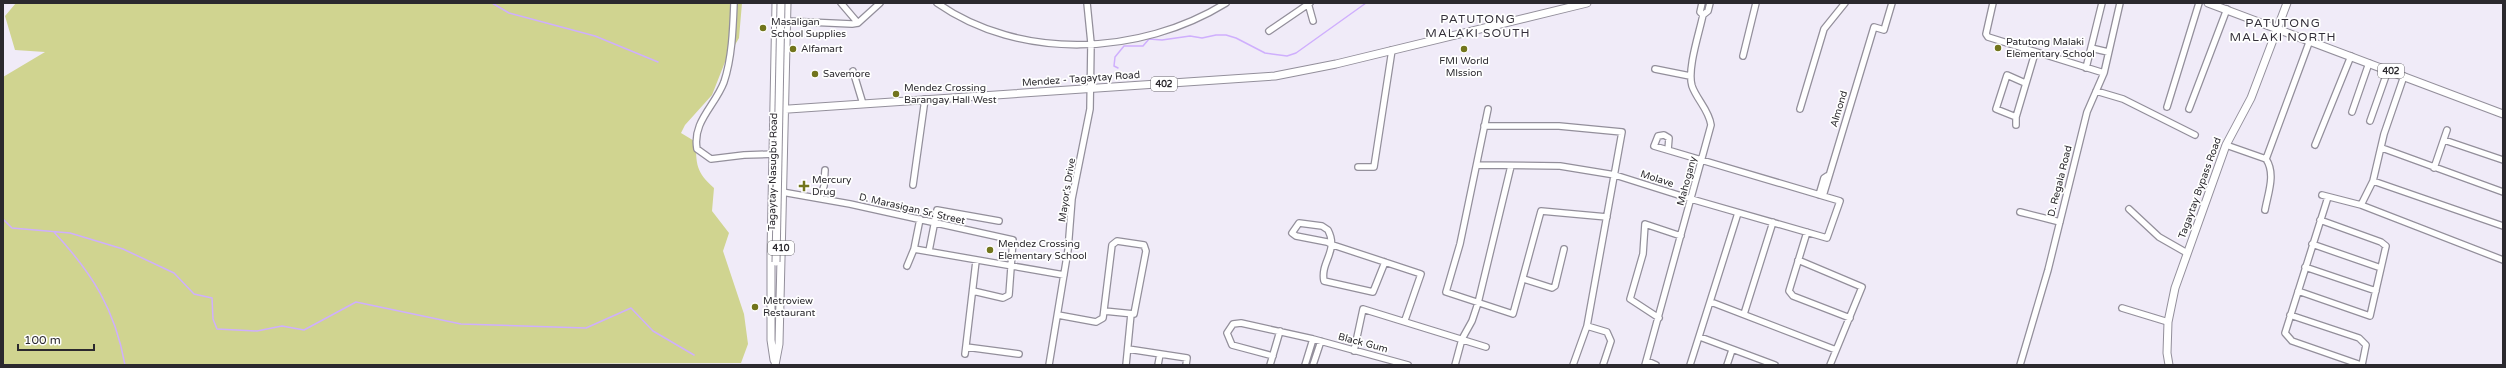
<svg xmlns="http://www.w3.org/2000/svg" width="2506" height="368" viewBox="0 0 2506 368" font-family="'Varela Round',sans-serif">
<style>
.green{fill:#d0d490}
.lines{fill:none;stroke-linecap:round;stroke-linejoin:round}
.stream{stroke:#cfaffd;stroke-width:1.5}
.minor-casing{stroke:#938f9b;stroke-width:8}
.major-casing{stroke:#938f9b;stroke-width:9}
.minor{stroke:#fff;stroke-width:5.5}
.major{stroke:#fff;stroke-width:7}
.major-bridge-casing{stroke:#938f9b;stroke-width:9;stroke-linecap:butt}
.major-bridge{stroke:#fff;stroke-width:7}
.poi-dot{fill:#72751c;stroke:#fff;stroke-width:1.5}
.labels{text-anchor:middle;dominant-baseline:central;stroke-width:3.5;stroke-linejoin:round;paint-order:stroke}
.shield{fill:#fff;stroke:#6b696d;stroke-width:1}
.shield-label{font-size:9px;font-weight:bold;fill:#2b292e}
.poi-label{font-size:10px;fill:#2b292e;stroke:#fff;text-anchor:start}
.street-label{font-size:10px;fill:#2b292e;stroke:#fff}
.quarter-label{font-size:12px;letter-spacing:1px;fill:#332f39;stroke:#fff}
</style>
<rect width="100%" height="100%" fill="#f0ebf8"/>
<path class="green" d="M16 3H742L739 38 725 62 712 95 685 125 681 133 696 142C696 164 696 172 714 188L712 211 729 233 723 251 744 314 748 344 741 363 3 365V77L45 52 15 50 5 16Z"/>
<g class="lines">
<path class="stream" d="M492 3 509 13 595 36 658 62
M1118 68 1114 66 1115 57 1124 46H1143L1149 39 1162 40 1190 36 1202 38 1216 35H1226L1236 38 1265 53 1287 56 1296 53 1366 3
M3 219 12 228 70 233 123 249 174 273 194 294 212 298 213 319 217 329 257 331 282 326 304 330 356 302 461 324 586 328 631 308 653 331 694 355
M54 232C92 273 115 309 125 365"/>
<defs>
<path id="minor" d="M734 3C733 29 732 58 724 82 715 106 692 122 697 149L711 159 744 155 776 154
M841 3 858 23
M937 3C1020 61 1140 56 1226 3
M1308 3 1313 21
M1993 3 1986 34 1988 37 2104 73
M1703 15 1708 11 1710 3
M786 21 852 24 858 23 880 3
M1269 31 1310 3
M2091 48 2108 52
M1743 56 1756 3
M2086 68 2102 3
M1655 69 1690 76
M853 71 863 104
M2096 91 2123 99 2195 135
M2167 107 2199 3
M1488 109 1460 244 1446 292 1513 314 1541 211 1607 217
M1800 109 1824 29 1845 3
M2189 109 2227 9
M2352 112 2369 63
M2016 117 1996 109 2007 75 2025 83
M2370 121 2388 70
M2016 125V117L2035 53
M1484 126H1559L1622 132 1587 326 1573 365
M2444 140 2503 160
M2226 145 2266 159 2310 40
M2315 145 2351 56
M2382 148 2503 192
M1477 165 1560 166 1615 175 1691 199 1827 238 1840 201 1654 146 1658 136 1664 135 1669 138 1668 150
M1358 167H1374L1392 50
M2434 168 2447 130
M2373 181 2503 226
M913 185 925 99
M782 192 850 204 1013 240 1009 295 1003 298 973 291
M1819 195 1824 178 1827 176
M2322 195 2361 205 2503 260
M1823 196 1874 27 1884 30 1892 3
M2328 197 2285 333 2292 341 2361 365
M820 198 824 186 825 170
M2361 205 2373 181 2384 134 2404 76
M2129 209 2159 237 2187 253
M2265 210C2268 193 2276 174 2266 159
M2020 212 2060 222
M1807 232 1789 291 1793 296 1850 318
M2312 244 2381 268
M914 249 920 219
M929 251 937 210 999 221
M1798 260 1862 287 1830 365
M1385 262 1373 292 1324 281C1320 262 1339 251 1328 230L1322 226 1299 223 1292 233 1296 236 1327 242 1333 245 1421 274 1405 320
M907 266 914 249 1064 275
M2305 267 2376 291
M1524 279 1552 288 1555 286 1564 249
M2298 291 2370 316 2386 246 2381 242 2320 220
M1711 302 1836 350
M2122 308 2168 322
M1744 314 1773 222
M1058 315 1096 322 1103 318 1112 245 1117 241 1144 245 1146 251 1134 314 1104 311
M2290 315 2359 338 2366 345 2362 365
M1659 318 1630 299 1643 254 1645 224 1681 236
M1587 326 1607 332 1611 341 1603 365
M1700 337 1775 365
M966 347 1019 354
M1128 349 1187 358 1186 365
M1354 351 1363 309 1486 347
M965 354 976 261
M1273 356 1232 345 1227 333 1233 324 1241 323 1313 339 1408 365
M1647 361 1656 365
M1049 365 1068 250 1072 199 1090 109 1091 43 1087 3
M1126 365 1131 314
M1158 365 1160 354
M1270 365 1280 331
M1305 365 1313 339
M1313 365 1321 341
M1455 365 1462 339 1472 321 1478 303 1511 166
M1645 365 1711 125C1709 110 1697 100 1692 86 1687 69 1699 34 1703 15L1700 12 1702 3
M1690 365 1738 213
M1727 365 1732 350
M2020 365 2048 270 2087 112 2104 73 2120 3"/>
<path id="major" d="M2208 3 2503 114
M774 110 1275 76 1336 64 1587 3
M774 360 771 340V252L776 3
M775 365 779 344 787 3
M2169 365 2167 353 2168 322 2175 288 2226 145 2251 98 2287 3"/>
</defs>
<use href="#minor" class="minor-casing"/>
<use href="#major" class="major-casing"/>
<use href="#minor" class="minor"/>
<use href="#major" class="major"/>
<defs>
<path id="major-bridge" d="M776 262 781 3"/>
</defs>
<use href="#major-bridge" class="major-bridge-casing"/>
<use href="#major-bridge" class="major-bridge"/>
</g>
<g class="poi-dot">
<circle cx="763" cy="28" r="4"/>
<circle cx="1998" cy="48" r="4"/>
<circle cx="793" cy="49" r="4"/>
<circle cx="1464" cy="49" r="4"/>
<circle cx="815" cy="74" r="4"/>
<circle cx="896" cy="94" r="4"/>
<path d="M802 180h4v4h4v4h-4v4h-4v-4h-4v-4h4z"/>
<circle cx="990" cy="250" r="4"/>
<circle cx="755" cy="307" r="4"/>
</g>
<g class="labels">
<g class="shield">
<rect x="2378" y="64" width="26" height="14" rx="3"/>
<rect x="1151" y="77" width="26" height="14" rx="3"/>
<rect x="768" y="241" width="26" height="14" rx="3"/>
</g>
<g class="shield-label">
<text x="2391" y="71">402</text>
<text x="1164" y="84">402</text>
<text x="781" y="248">410</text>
</g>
<g class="poi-label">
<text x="771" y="22">Masaligan<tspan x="771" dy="12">School Supplies</tspan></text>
<text x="2006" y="42">Patutong Malaki<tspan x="2006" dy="12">Elementary School</tspan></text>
<text x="801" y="49">Alfamart</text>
<text x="1464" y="61" text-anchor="middle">FMI World<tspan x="1464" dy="12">MIssion</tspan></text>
<text x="823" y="74">Savemore</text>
<text x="904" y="88">Mendez Crossing<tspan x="904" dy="12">Barangay Hall West</tspan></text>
<text x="812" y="180">Mercury<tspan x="812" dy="12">Drug</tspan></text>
<text x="998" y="244">Mendez Crossing<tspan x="998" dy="12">Elementary School</tspan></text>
<text x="763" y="301">Metroview<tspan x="763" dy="12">Restaurant</tspan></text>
</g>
<g class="street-label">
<text transform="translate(1081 79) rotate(-4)">Mendez - Tagaytay Road</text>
<text transform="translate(1839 109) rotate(-73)">Almond</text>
<text transform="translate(773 172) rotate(-89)">Tagaytay-Nasugbu Road</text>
<text transform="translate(1657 179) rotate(18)">Molave</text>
<text transform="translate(1687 181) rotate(-75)">Mahogany</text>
<text transform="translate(2060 181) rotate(-76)">D. Regala Road</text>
<text transform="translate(2200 188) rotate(-70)">Tagaytay Bypass Road</text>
<text transform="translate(1067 190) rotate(-81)">Mayor's Drive</text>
<text transform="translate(912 209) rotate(13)">D. Marasigan Sr. Street</text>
<text transform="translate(1363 343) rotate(15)">Black Gum</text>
</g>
<g class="quarter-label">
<text x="1478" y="19">PATUTONG<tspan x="1478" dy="14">MALAKI SOUTH</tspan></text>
<text x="2283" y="23">PATUTONG<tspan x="2283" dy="14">MALAKI NORTH</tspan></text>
</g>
</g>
<rect width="2506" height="368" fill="none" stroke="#2b292e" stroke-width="8"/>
<path d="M18 344v6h76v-6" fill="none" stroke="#2b292e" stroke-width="2"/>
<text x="24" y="344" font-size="12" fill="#2b292e" stroke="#ffffff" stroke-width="3" paint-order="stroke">100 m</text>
</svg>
